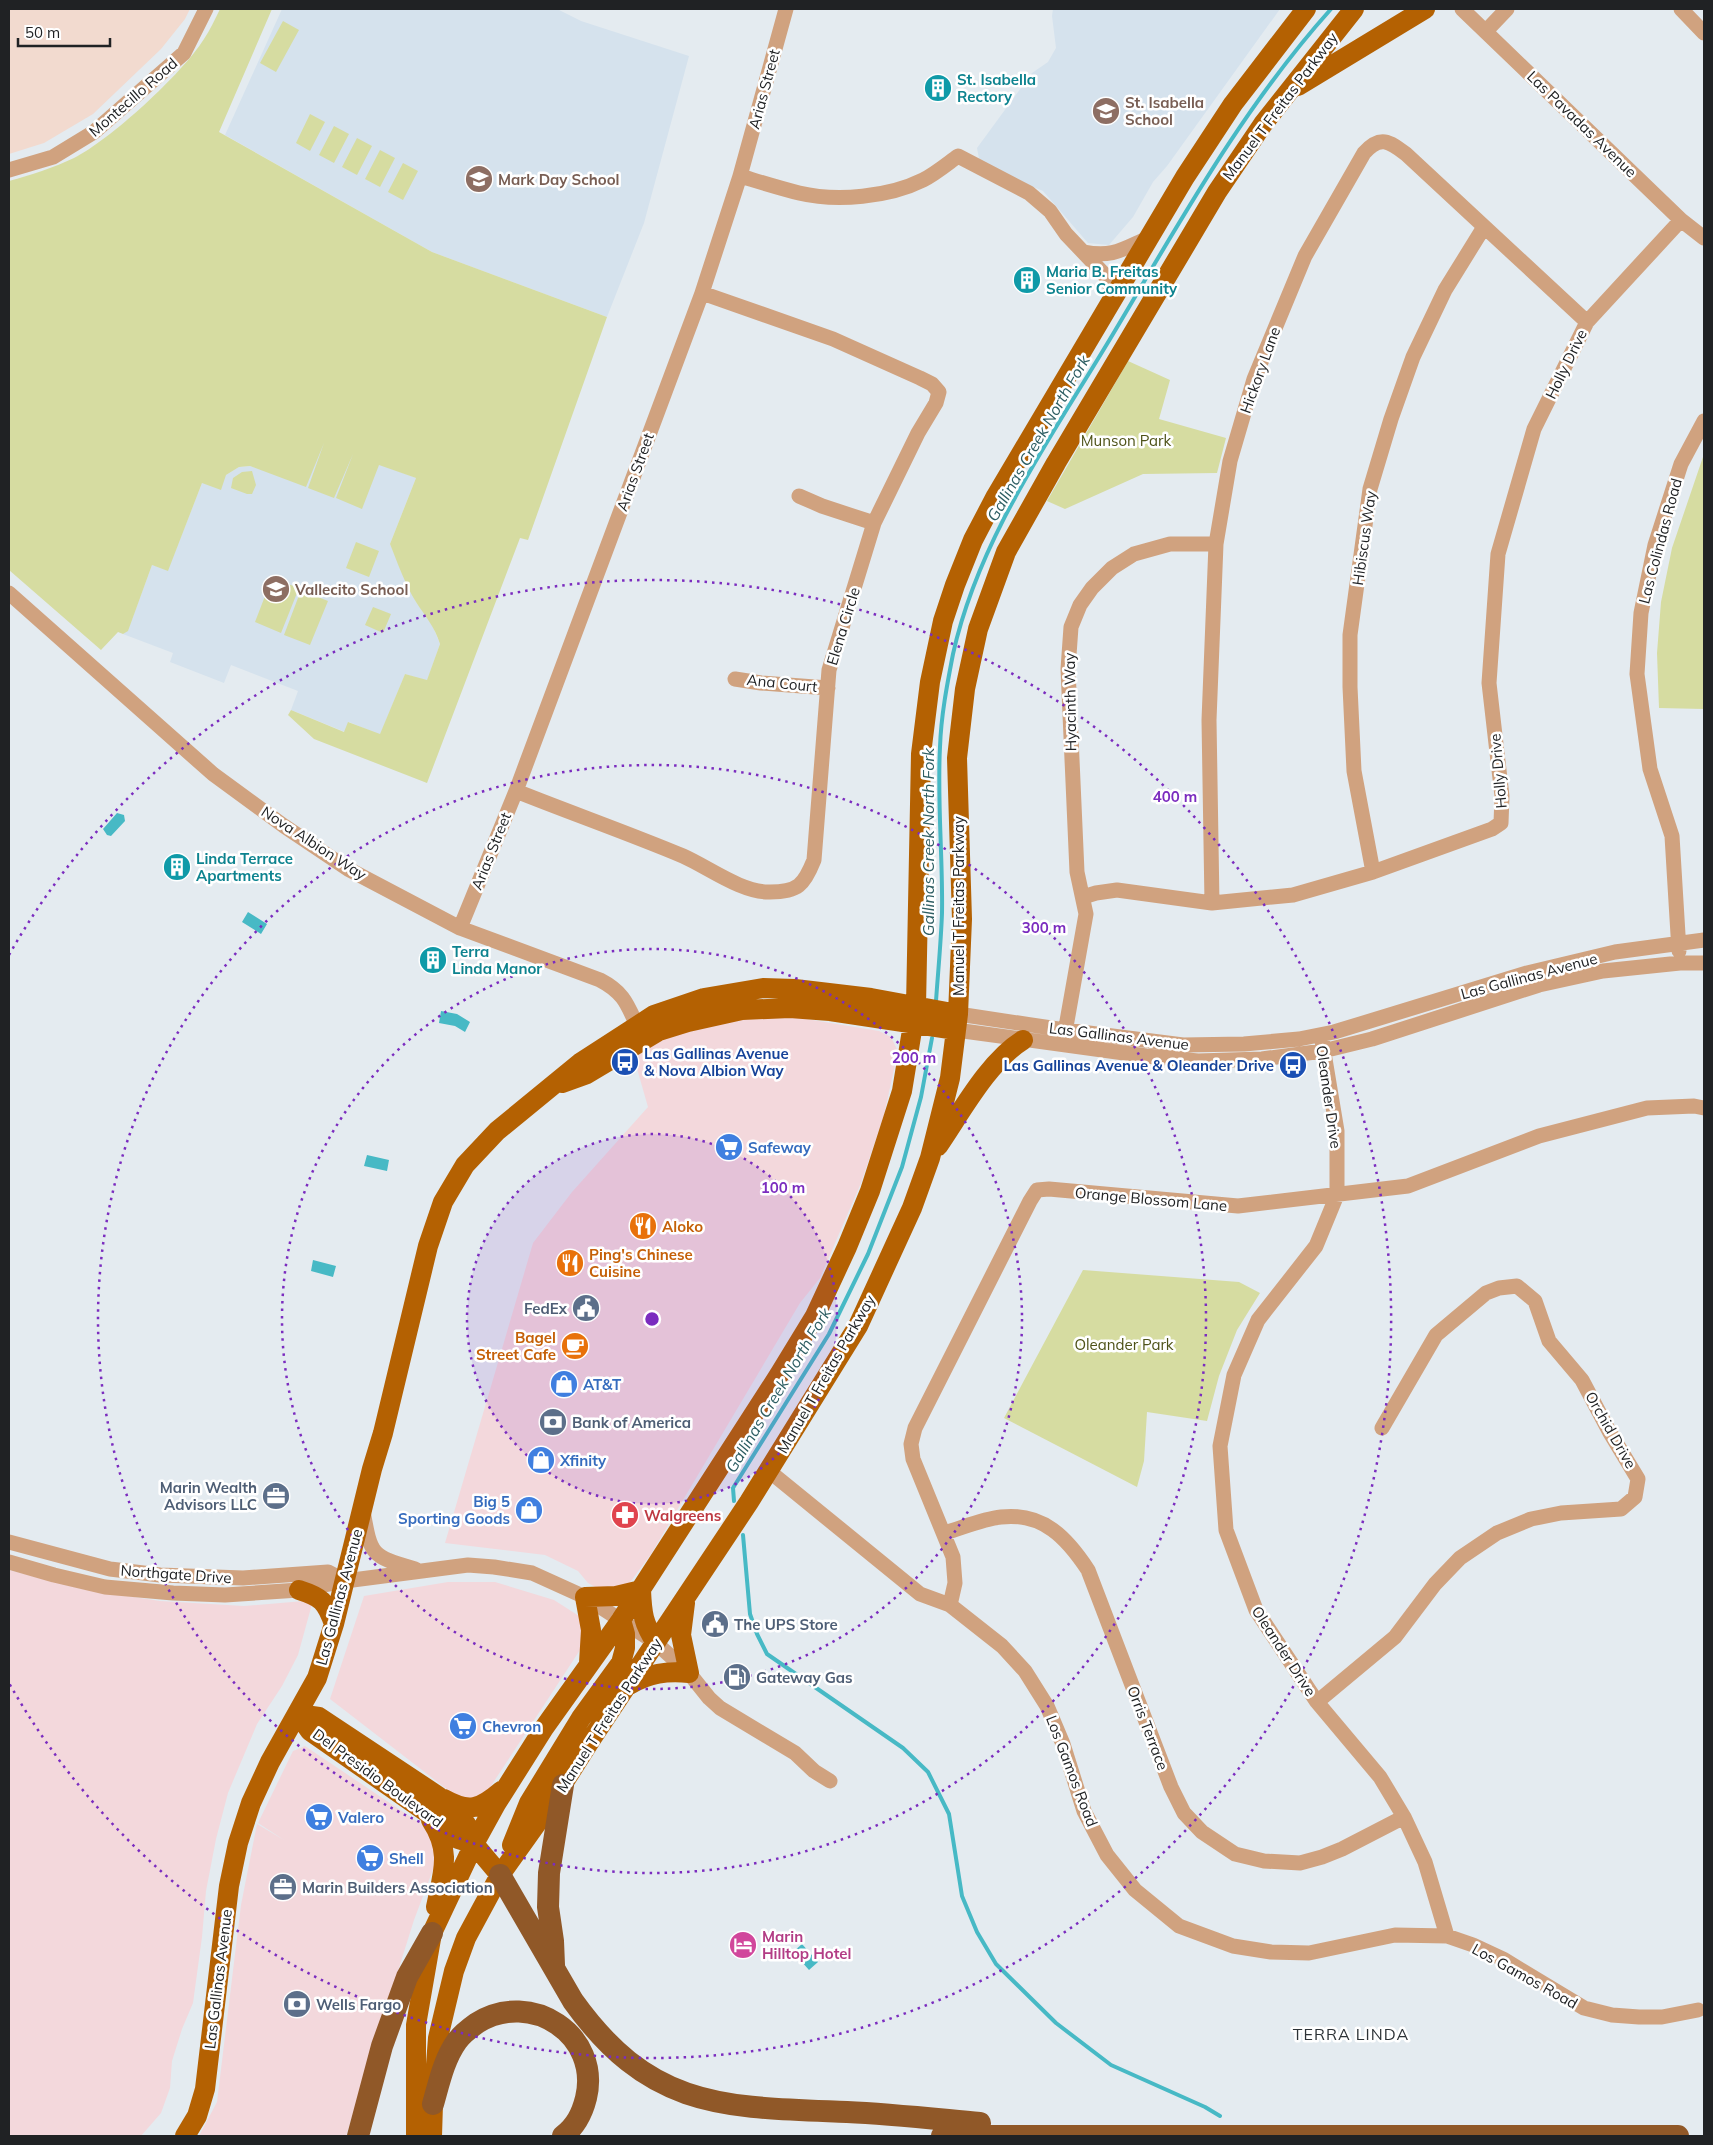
<svg xmlns="http://www.w3.org/2000/svg" width="1713" height="2145" viewBox="0 0 1713 2145" font-family="Mulish,sans-serif">
<style>
.commercial{fill:#f3d8dc}
.built{fill:#d5e2ed}
.medical{fill:#f2dacf}
.green{fill:#d6dca1}
.water{fill:#47b9c5}
.lines{fill:none;stroke-linecap:round;stroke-linejoin:round}
.stream{stroke:#47b9c5;stroke-width:4}
.minor{stroke:#d0a27f;stroke-width:15}
.major{stroke:#b46102;stroke-width:20}
.highway{stroke:#905828;stroke-width:22}
.ring{fill:none;stroke:#7b2cbf;stroke-width:2.5;stroke-dasharray:2.5 5}
.labels{text-anchor:middle;dominant-baseline:central;stroke-width:5;stroke-linejoin:round;paint-order:stroke}
.culture-label{font-size:15px;font-weight:bold;fill:#0d838f;stroke:#fff;text-anchor:start}
.street-label{font-size:15px;fill:#202224;stroke:#fff}
.education-label{font-size:15px;font-weight:bold;fill:#785e54;stroke:#fff;text-anchor:start}
.park-label{font-size:15px;fill:#4e5218;stroke:#fff}
.transit-label{font-size:15px;font-weight:bold;fill:#164399;stroke:#fff;text-anchor:start}
.shop-label{font-size:15px;font-weight:bold;fill:#366cbe;stroke:#fff;text-anchor:start}
.food-label{font-size:15px;font-weight:bold;fill:#c56008;stroke:#fff;text-anchor:start}
.service-label{font-size:15px;font-weight:bold;fill:#4e5e75;stroke:#fff;text-anchor:start}
.health-label{font-size:15px;font-weight:bold;fill:#be3a42;stroke:#fff;text-anchor:start}
.hotel-label{font-size:15px;font-weight:bold;fill:#b23c85;stroke:#fff;text-anchor:start}
.water-label{font-size:16px;font-style:italic;fill:#2e5e63;stroke:#fff}
.neighbourhood-label{font-size:16px;letter-spacing:1px;fill:#2c3236;stroke:#fff}
.centre{fill:#7b2cbf;stroke:#fff;stroke-width:2.5}
.ring-label{font-size:15px;text-anchor:middle;font-weight:bold;fill:#7b2cbf;stroke:#fff;stroke-width:5;stroke-linejoin:round;paint-order:stroke}
</style>
<rect width="100%" height="100%" fill="#e4ebf0"/>
<path class="commercial" d="M782 1015 879 1031 891 1037 898 1051 884 1115 861 1183 820 1278 800 1303 651 1554 628 1585 601 1590 588 1583 578 1571 545 1555 445 1543 533 1243 572 1192 648 1107 634 1058 661 1040 706 1022Z
M9 1570 82 1589 160 1601 244 1606 304 1601 312 1604 298 1655 282 1686 257 1724 228 1793 216 1839 206 1891 202 1937 193 2003 182 2029 172 2061 170 2088 161 2113 141 2136H9Z
M448 1582H495L554 1600 579 1616 585 1632 580 1650 487 1792 473 1799 457 1797 330 1699 364 1596Z
M305 1746 427 1828 437 1859 414 1920 346 2136H199L217 2102 241 1905 257 1824 284 1840 258 1823 293 1751Z"/>
<path class="built" d="M282 9H557L581 21 689 56 644 223 607 317 432 252 225 135Z
M1053 9H1280L1167 166 1153 182 1133 217 1109 245 1088 243 1043 191 980 164 977 148 1032 73 1048 62 1056 48 1052 16Z
M297 432 416 478 390 544 416 602 431 622 440 644 427 681 405 674 380 735 349 722 345 732 291 710 298 691 231 665 224 683 170 662 173 653 123 634 128 630 152 565 168 570 202 483 226 475 239 467 250 466 280 476Z"/>
<path class="medical" d="M9 9H190L185 19 161 49 93 114 44 143 9 154Z"/>
<path class="green" d="M220 9H272L219 132 432 252 607 317 528 540 520 538 427 783 314 739 288 715 291 710 344 732 348 722 380 734 405 674 427 680 440 644C435 627 425 616 416 602 405 584 398 564 390 544L416 478 379 465 362 509 336 498 353 454 334 498 308 488 324 443 306 487 250 466 239 467 226 475 221 490 202 483 168 571 152 565 128 631 123 634 118 632 101 650 9 570V181C31 175 53 168 74 158 110 140 182 74 204 39 210 30 215 19 220 9Z
M283 21 299 30 276 72 260 63Z
M310 114 325 122 310 151 296 143Z
M334 126 349 134 334 163 319 155Z
M357 138 372 146 357 175 342 167Z
M380 150 395 158 380 187 365 179Z
M403 163 418 171 403 200 388 192Z
M1128 361 1170 380 1159 419 1226 438 1217 473 1143 474 1065 509 1047 501Z
M1704 454V709L1659 708 1657 653 1661 602 1672 548Z
M252 471 256 485 252 494H247L231 488 233 478 242 472Z
M356 542 379 551 369 577 346 568Z
M272 578 299 588 281 633 255 622Z
M301 590 328 601 310 645 284 635Z
M373 607 391 614 383 633 365 625Z
M1083 1270 1239 1282 1260 1293 1237 1330 1219 1376 1207 1421 1147 1412 1144 1461 1137 1487 1004 1418Z"/>
<path class="water" d="M117 813 124 815 125 821 111 836 107 835 103 829Z
M248 912 267 924 261 934 242 922Z
M441 1011 457 1014 470 1022 465 1032 455 1026 439 1023Z
M367 1155 389 1160 387 1171 364 1166Z
M313 1260 336 1266 333 1277 311 1271Z
M802 1944 818 1962 809 1970 793 1952Z"/>
<g class="lines">
<path class="stream" d="M936 1001C938 972 941 942 942 913 943 858 937 802 940 747 941 716 947 685 953 654 978 541 1048 442 1107 344 1176 229 1241 109 1331 9
M734 1501 733 1488 829 1334 868 1254 902 1167 921 1097 932 1038
M743 1535 750 1614 757 1634 767 1654 903 1748 928 1772 949 1814 962 1896 977 1932 996 1964 1056 2023 1111 2065 1205 2107 1220 2116"/>
<path class="minor" d="M1462 9 1681 220 1704 238
M1681 9 1704 33
M1486 31 1507 9
M9 170 53 157 94 132 184 53 206 9
M740 176C760 182 779 188 799 193 837 202 889 197 923 180 935 174 947 164 958 156L1029 193 1050 211 1066 234 1103 273 1109 281 1112 297
M1084 252C1112 258 1123 249 1148 238
M799 496 822 506 874 523
M9 593 213 774 284 826 348 869 460 928 600 980C627 994 628 1008 641 1034
M735 679 761 683 828 688
M516 791C571 813 628 833 683 856 708 867 742 893 770 892 798 892 804 885 814 860L829 670 874 523 918 433 936 403 939 392 932 384 920 378 833 339 702 293
M1373 872 1354 771 1350 687V635L1370 489 1391 419 1413 357 1445 290 1484 227
M1083 897 1096 893 1117 890 1212 903 1293 895 1373 872 1492 829 1501 823 1502 796 1489 683 1498 554 1534 429 1587 322 1681 220
M1212 903 1209 720 1216 544 1230 461 1254 379 1305 256 1364 153C1380 135 1389 141 1406 154L1587 322
M460 928 516 791 702 293 740 176 786 9
M1679 951 1672 836 1650 769 1637 674 1641 613 1655 545 1681 464 1704 421
M958 1014 1065 1030 1183 1045 1244 1044 1299 1039 1334 1032 1527 973 1615 952 1704 940
M956 1030 1146 1056 1198 1061 1262 1059 1323 1051 1372 1039 1539 985 1603 971 1680 963H1704
M1321 1035 1337 1131V1195L1316 1246 1258 1320 1234 1375 1220 1446 1226 1530 1256 1610 1317 1702 1380 1777 1404 1817 1425 1862 1447 1936
M1064 1038 1086 914 1077 872 1068 669 1071 627 1080 605 1092 588 1112 568 1134 554 1170 544H1216
M769 1471 920 1594 950 1605 1002 1646 1025 1671 1047 1706 1063 1744 1084 1811 1107 1855 1135 1890 1179 1926 1233 1946 1271 1952 1309 1953 1395 1935 1447 1936 1473 1945 1503 1959 1584 2008 1612 2015 1639 2017H1662L1698 2010
M363 1511C371 1556 371 1556 415 1569
M944 1533C962 1528 982 1519 1001 1517 1043 1512 1067 1538 1088 1570L1171 1787 1184 1813 1202 1832 1235 1854 1264 1861 1300 1863 1322 1857 1342 1849 1404 1817
M9 1542 110 1569 160 1575 243 1578 328 1572 345 1581
M9 1562 54 1575 105 1587 173 1593 225 1595 299 1590 345 1581 468 1565 494 1567 532 1573 585 1597 656 1643 689 1673 709 1698 720 1708 795 1753 814 1771 830 1781
M950 1605 955 1583 953 1557 913 1459 911 1444 915 1428 1030 1201 1037 1190 1049 1189 1238 1206 1408 1186 1539 1136 1647 1108 1694 1106 1704 1108
M1317 1702 1395 1637 1435 1584 1460 1558 1497 1533 1531 1519 1561 1513 1621 1509 1635 1497 1638 1479 1609 1431 1582 1380 1549 1341 1535 1301 1517 1286 1499 1288 1486 1293 1436 1335 1382 1428"/>
<path class="major" d="M1298 86 1425 9
M562 1083 587 1074 659 1031 688 1022 742 1010 790 1008 830 1011 956 1030
M938 1146C962 1111 988 1062 1023 1040
M299 1590C321 1597 326 1601 334 1624
M641 1590C642 1613 643 1623 656 1643
M589 1663 591 1630 585 1597 616 1596 641 1590
M629 1685C650 1673 666 1671 689 1673L681 1635 685 1603
M298 1714 319 1717 438 1796 466 1824 474 1844 500 1875
M298 1714 310 1731 442 1823 458 1839 474 1844
M444 1799C469 1813 480 1809 501 1791
M431 1820C452 1852 443 1872 436 1907
M512 1845 529 1803 581 1718 621 1663 625 1648V1634L621 1620
M185 2136 197 2116 205 2089 229 1886 238 1843 251 1803 270 1762 317 1678 334 1624 372 1469 383 1433 428 1246 443 1202 465 1165 497 1131 580 1063 654 1015 704 998 763 988 795 989 871 998 958 1014
M416 2136V2025L432 1933 474 1844 496 1804 544 1728 621 1620 779 1375 815 1316 847 1247 870 1191 902 1091 916 1006 921 754 930 682 943 621 955 585 973 540 996 496 1185 177 1233 104 1306 9
M432 2136 433 2104 438 2038 454 1971 466 1938 500 1875 547 1809 592 1738 749 1502 858 1326 912 1208 930 1158 950 1078 958 1014 962 919 957 758 965 689 978 629 1006 552 1056 463 1217 192 1263 124 1354 9"/>
<path class="highway" d="M500 1875 573 2001C651 2110 724 2107 847 2112 891 2114 936 2119 980 2123
M554 1965 553 1941 548 1907 549 1873 563 1785
M433 2104C439 2083 444 2059 457 2041 462 2034 470 2028 477 2023 531 1989 601 2035 586 2098 582 2114 576 2126 563 2136
M358 2136 382 2046 407 1977 432 1933
M942 2136H1678"/>
</g>
<circle cx="652" cy="1319" r="185" fill="#7b2cbf" fill-opacity=".12"/>
<g class="ring">
<circle cx="652" cy="1319" r="185"/>
<circle cx="652" cy="1319" r="370"/>
<circle cx="652" cy="1319" r="554"/>
<path d="M9 955A739 739 0 1 1 9 1683"/>
</g>
<defs>
<symbol id="building-disc" viewBox="-11 -11 22 22"><circle r="9.5" fill="#0f9aa8" stroke="#fff"/><path d="M-4-6H4V6H1V3H-1V6H-4ZM-2.5-4.3h1.7v1.8h-1.7ZM.8-4.3h1.7v1.8H.8ZM-2.5-1h1.7V.8h-1.7ZM.8-1h1.7V.8H.8Z" fill="#fff"/></symbol>
<symbol id="school-disc" viewBox="-11 -11 22 22"><circle r="9.5" fill="#8d6e63" stroke="#fff"/><path d="M0-5L7-2L0 1L-7-2ZM-4 1L0 2.5L4 1V4Q0 6-4 4Z" fill="#fff"/></symbol>
<symbol id="bus-disc" viewBox="-11 -11 22 22"><circle r="9.5" fill="#1a4fb4" stroke="#fff"/><path d="M-5-6H5V4H4V6H2V4H-2V6H-4V4H-5ZM-3.5-4V0h7V-4ZM-3.5 1.2v1.5H-2V1.2ZM2 1.2v1.5H3.5V1.2Z" fill="#fff"/></symbol>
<symbol id="supermarket-disc" viewBox="-11 -11 22 22"><circle r="9.5" fill="#3f7fe0" stroke="#fff"/><path d="M-6-5.5h2.5l.6 2H6L4.5 2H-2.5L-4.4-4H-6ZM-1.5 3.2a1.3 1.3 0 1 0 .1 0ZM3 3.2a1.3 1.3 0 1 0 .1 0Z" fill="#fff"/></symbol>
<symbol id="restaurant-disc" viewBox="-11 -11 22 22"><circle r="9.5" fill="#e8710a" stroke="#fff"/><path d="M-5-6h1v4h1v-4h1v4h1v-4h1v5L-1.5 .5V6h-2V.5L-5-1ZM5-6V6H3V1.5H1.5Q1.5-4 5-6Z" fill="#fff"/></symbol>
<symbol id="civic-disc" viewBox="-11 -11 22 22"><circle r="9.5" fill="#5c6f8a" stroke="#fff"/><path d="M-.6-6.5H3V-4.5H.6V-3L4-1V1h2V6H-6V1h2V-1L-.6-3ZM-1.2 2.5V6h2.4V2.5Z" fill="#fff"/></symbol>
<symbol id="cafe-disc" viewBox="-11 -11 22 22"><circle r="9.5" fill="#e8710a" stroke="#fff"/><path d="M-5.5-4.5H6V0H3Q3 3.5 0 3.5H-2.5Q-5.5 3.5-5.5 0ZM3-3.2v2h1.7v-2ZM-6 4.5H4V6H-6Z" fill="#fff"/></symbol>
<symbol id="shop-disc" viewBox="-11 -11 22 22"><circle r="9.5" fill="#3f7fe0" stroke="#fff"/><path d="M-5-2.5h2.3a2.7 3.5 0 0 1 5.4 0H5L5.5 6h-11ZM-1.5-2.5h3a1.5 2.3 0 0 0-3 0Z" fill="#fff"/></symbol>
<symbol id="bank-disc" viewBox="-11 -11 22 22"><circle r="9.5" fill="#5c6f8a" stroke="#fff"/><path d="M-6-4H6V4H-6ZM0-2.3a2.3 2.3 0 1 0 0 4.6a2.3 2.3 0 1 0 0-4.6Z" fill="#fff"/></symbol>
<symbol id="office-disc" viewBox="-11 -11 22 22"><circle r="9.5" fill="#5c6f8a" stroke="#fff"/><path d="M-6-3h4V-5.5h4V-3h4V5H-6ZM-1-4.5V-3h2v-1.5ZM-6 0V1H6V0Z" fill="#fff"/></symbol>
<symbol id="pharmacy-disc" viewBox="-11 -11 22 22"><circle r="9.5" fill="#e0444e" stroke="#fff"/><path d="M-2-6h4v4h4v4h-4v4h-4v-4h-4v-4h4Z" fill="#fff"/></symbol>
<symbol id="fuel-disc" viewBox="-11 -11 22 22"><circle r="9.5" fill="#5c6f8a" stroke="#fff"/><path d="M-5.5-6h7V0h2V4h1.3V-2.5L3-4.5l.8-.8L6-3V5H2.5V1h-1V6h-7ZM-4.2-4.7v3.2H.2V-4.7Z" fill="#fff"/></symbol>
<symbol id="hotel-disc" viewBox="-11 -11 22 22"><circle r="9.5" fill="#d1479c" stroke="#fff"/><path d="M-6-4.5h1.5V1H6V5H4.5V3h-9V5H-6ZM-4 0a1.8 1.8 0 1 1 3.6 0ZM.5 0V-2.5h3Q6-2.5 6 0Z" fill="#fff"/></symbol>
</defs>
<g fill-rule="evenodd">
<use href="#building-disc" x="922" y="72" width="32" height="32"/>
<use href="#school-disc" x="1090" y="95" width="32" height="32"/>
<use href="#school-disc" x="463" y="163" width="32" height="32"/>
<use href="#building-disc" x="1011" y="264" width="32" height="32"/>
<use href="#school-disc" x="260" y="573" width="32" height="32"/>
<use href="#building-disc" x="161" y="851" width="32" height="32"/>
<use href="#building-disc" x="417" y="944" width="32" height="32"/>
<use href="#bus-disc" x="609" y="1046" width="32" height="32"/>
<use href="#bus-disc" x="1277" y="1049" width="32" height="32"/>
<use href="#supermarket-disc" x="713" y="1131" width="32" height="32"/>
<use href="#restaurant-disc" x="627" y="1210" width="32" height="32"/>
<use href="#restaurant-disc" x="554" y="1247" width="32" height="32"/>
<use href="#civic-disc" x="570" y="1292" width="32" height="32"/>
<use href="#cafe-disc" x="559" y="1330" width="32" height="32"/>
<use href="#shop-disc" x="548" y="1368" width="32" height="32"/>
<use href="#bank-disc" x="537" y="1406" width="32" height="32"/>
<use href="#shop-disc" x="525" y="1444" width="32" height="32"/>
<use href="#office-disc" x="260" y="1480" width="32" height="32"/>
<use href="#shop-disc" x="513" y="1494" width="32" height="32"/>
<use href="#pharmacy-disc" x="609" y="1499" width="32" height="32"/>
<use href="#civic-disc" x="699" y="1608" width="32" height="32"/>
<use href="#fuel-disc" x="721" y="1661" width="32" height="32"/>
<use href="#supermarket-disc" x="447" y="1710" width="32" height="32"/>
<use href="#supermarket-disc" x="303" y="1801" width="32" height="32"/>
<use href="#supermarket-disc" x="354" y="1842" width="32" height="32"/>
<use href="#office-disc" x="267" y="1871" width="32" height="32"/>
<use href="#hotel-disc" x="727" y="1929" width="32" height="32"/>
<use href="#bank-disc" x="281" y="1988" width="32" height="32"/>
</g>
<g class="labels">
<g class="culture-label">
<text x="957" y="79">St. Isabella<tspan x="957" dy="17">Rectory</tspan></text>
<text x="1046" y="271">Maria B. Freitas<tspan x="1046" dy="17">Senior Community</tspan></text>
<text x="196" y="858">Linda Terrace<tspan x="196" dy="17">Apartments</tspan></text>
<text x="452" y="951">Terra<tspan x="452" dy="17">Linda Manor</tspan></text>
</g>
<g class="street-label">
<text transform="translate(764 89) rotate(-75)">Arias Street</text>
<text transform="translate(133 97) rotate(-41)">Montecillo Road</text>
<text transform="translate(1280 106) rotate(-53)">Manuel T Freitas Parkway</text>
<text transform="translate(1582 124) rotate(44)">Las Pavadas Avenue</text>
<text transform="translate(1566 364) rotate(-64)">Holly Drive</text>
<text transform="translate(1260 370) rotate(-70)">Hickory Lane</text>
<text transform="translate(635 472) rotate(-70)">Arias Street</text>
<text transform="translate(1364 538) rotate(-82)">Hibiscus Way</text>
<text transform="translate(1660 541) rotate(-75)">Las Colindas Road</text>
<text transform="translate(843 626) rotate(-73)">Elena Circle</text>
<text transform="translate(782 683) rotate(6)">Ana Court</text>
<text transform="translate(1070 702) rotate(-91)">Hyacinth Way</text>
<text transform="translate(1498 771) rotate(-95)">Holly Drive</text>
<text transform="translate(314 843) rotate(33)">Nova Albion Way</text>
<text transform="translate(491 851) rotate(-68)">Arias Street</text>
<text transform="translate(958 906) rotate(-90)">Manuel T Freitas Parkway</text>
<text transform="translate(1529 976) rotate(-15)">Las Gallinas Avenue</text>
<text transform="translate(1119 1036) rotate(7)">Las Gallinas Avenue</text>
<text transform="translate(1329 1097) rotate(82)">Oleander Drive</text>
<text transform="translate(1151 1199) rotate(5)">Orange Blossom Lane</text>
<text transform="translate(826 1374) rotate(-60)">Manuel T Freitas Parkway</text>
<text transform="translate(1611 1430) rotate(60)">Orchid Drive</text>
<text transform="translate(176 1574) rotate(4)">Northgate Drive</text>
<text transform="translate(339 1597) rotate(-75)">Las Gallinas Avenue</text>
<text transform="translate(1284 1651) rotate(57)">Oleander Drive</text>
<text transform="translate(609 1715) rotate(-57)">Manuel T Freitas Parkway</text>
<text transform="translate(1148 1728) rotate(69)">Orris Terrace</text>
<text transform="translate(1072 1771) rotate(69)">Los Gamos Road</text>
<text transform="translate(378 1778) rotate(36)">Del Presidio Boulevard</text>
<text transform="translate(1525 1976) rotate(29)">Los Gamos Road</text>
<text transform="translate(218 1979) rotate(-83)">Las Gallinas Avenue</text>
</g>
<g class="education-label">
<text x="1125" y="102">St. Isabella<tspan x="1125" dy="17">School</tspan></text>
<text x="498" y="179">Mark Day School</text>
<text x="295" y="589">Vallecito School</text>
</g>
<g class="park-label">
<text x="1126" y="440">Munson Park</text>
<text x="1124" y="1344">Oleander Park</text>
</g>
<g class="transit-label">
<text x="644" y="1053">Las Gallinas Avenue<tspan x="644" dy="17">&amp; Nova Albion Way</tspan></text>
<text x="1274" y="1065" text-anchor="end">Las Gallinas Avenue &amp; Oleander Drive</text>
</g>
<g class="shop-label">
<text x="748" y="1147">Safeway</text>
<text x="583" y="1384">AT&amp;T</text>
<text x="560" y="1460">Xfinity</text>
<text x="510" y="1501" text-anchor="end">Big 5<tspan x="510" dy="17">Sporting Goods</tspan></text>
<text x="482" y="1726">Chevron</text>
<text x="338" y="1817">Valero</text>
<text x="389" y="1858">Shell</text>
</g>
<g class="food-label">
<text x="662" y="1226">Aloko</text>
<text x="589" y="1254">Ping's Chinese<tspan x="589" dy="17">Cuisine</tspan></text>
<text x="556" y="1337" text-anchor="end">Bagel<tspan x="556" dy="17">Street Cafe</tspan></text>
</g>
<g class="service-label">
<text x="567" y="1308" text-anchor="end">FedEx</text>
<text x="572" y="1422">Bank of America</text>
<text x="257" y="1487" text-anchor="end">Marin Wealth<tspan x="257" dy="17">Advisors LLC</tspan></text>
<text x="734" y="1624">The UPS Store</text>
<text x="756" y="1677">Gateway Gas</text>
<text x="302" y="1887">Marin Builders Association</text>
<text x="316" y="2004">Wells Fargo</text>
</g>
<g class="health-label">
<text x="644" y="1515">Walgreens</text>
</g>
<g class="hotel-label">
<text x="762" y="1936">Marin<tspan x="762" dy="17">Hilltop Hotel</tspan></text>
</g>
<g class="water-label">
<text transform="translate(1038 438) rotate(-60)">Gallinas Creek North Fork</text>
<text transform="translate(928 842) rotate(-90)">Gallinas Creek North Fork</text>
<text transform="translate(778 1390) rotate(-59)">Gallinas Creek North Fork</text>
</g>
<g class="neighbourhood-label">
<text x="1351" y="2034">TERRA LINDA</text>
</g>
</g>
<circle cx="652" cy="1319" r="8" class="centre"/>
<g class="ring-label">
<text x="1175" y="802">400 m</text>
<text x="1044" y="933">300 m</text>
<text x="914" y="1063">200 m</text>
<text x="783" y="1193">100 m</text>
</g>
<rect width="1713" height="2145" fill="none" stroke="#202224" stroke-width="20"/>
<path d="M18 38v8h92v-8" fill="none" stroke="#202224" stroke-width="2.5"/>
<text x="25" y="38" font-size="15" fill="#202224" stroke="#ffffff" stroke-width="4" paint-order="stroke">50 m</text>
</svg>
